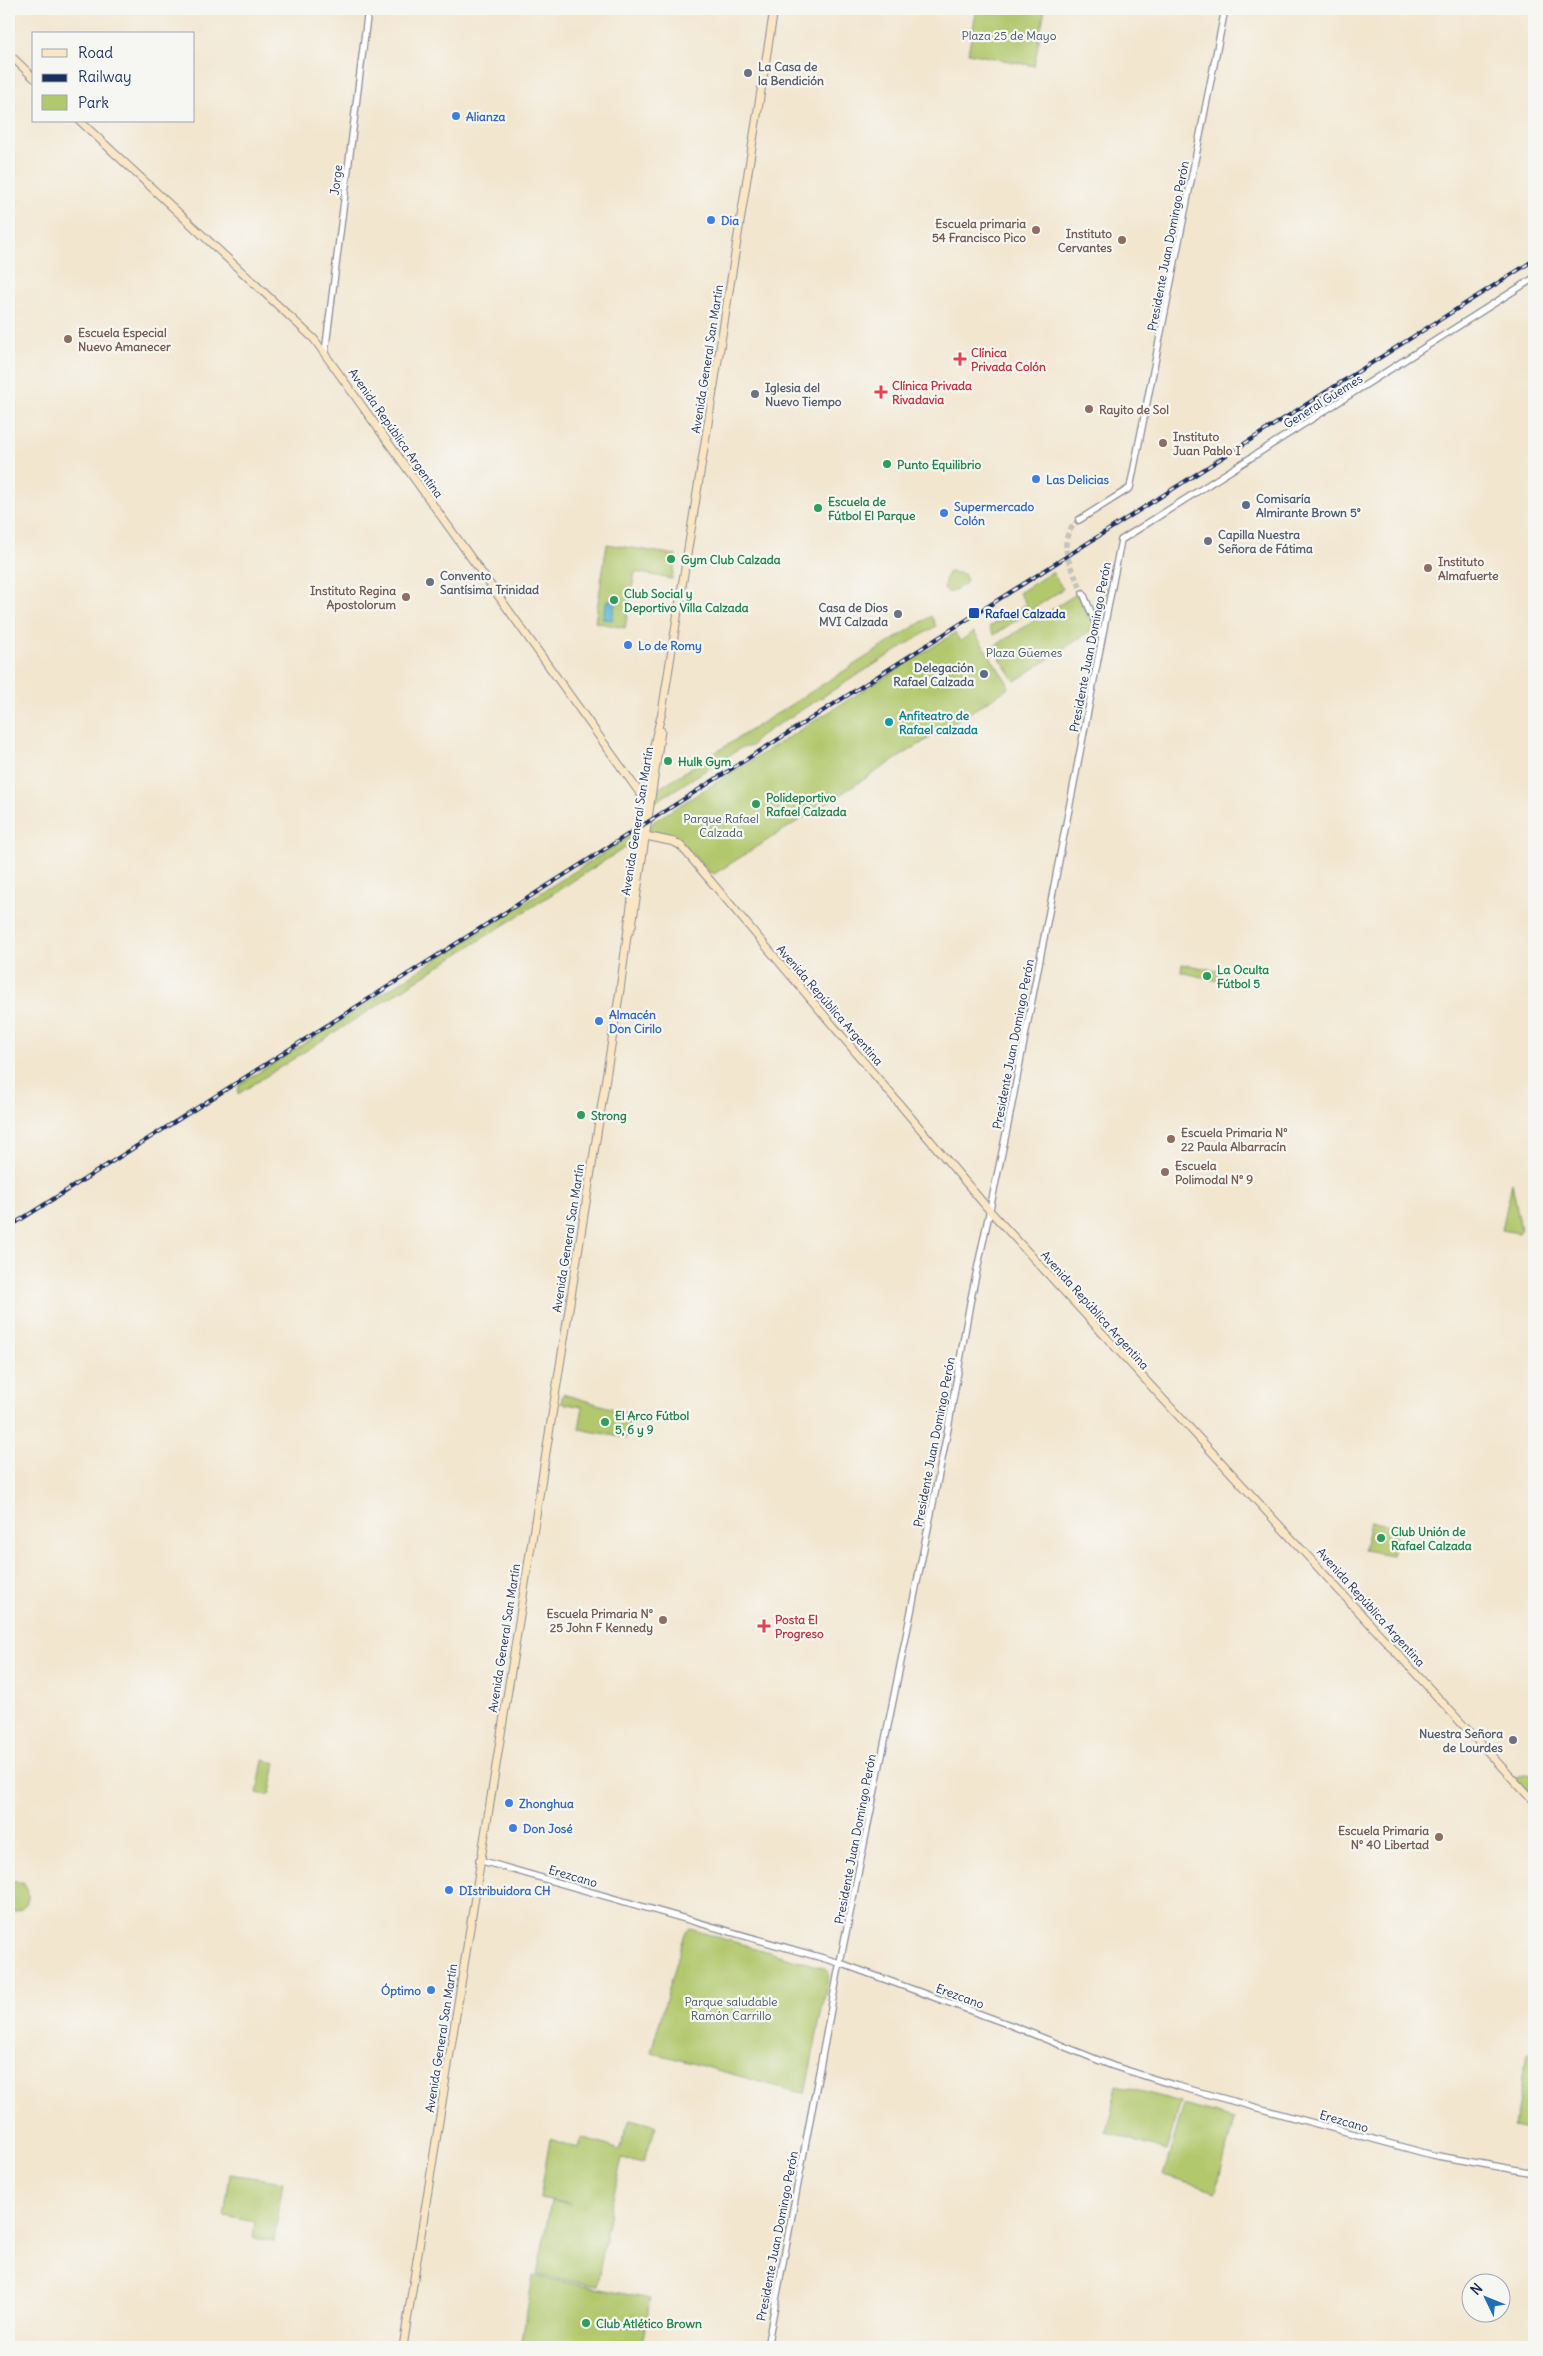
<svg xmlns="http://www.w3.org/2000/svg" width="1543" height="2356" viewBox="0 0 1543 2356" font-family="Delius,sans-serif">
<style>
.green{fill:#b2c86d;stroke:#667c66}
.water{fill:#4bb4c9;stroke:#337294}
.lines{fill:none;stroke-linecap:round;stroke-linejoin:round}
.tertiary-tunnel{stroke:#c7c1b8;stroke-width:5.5;stroke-dasharray:5.5 3;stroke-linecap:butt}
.tertiary-casing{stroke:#868a96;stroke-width:8}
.secondary-casing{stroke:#868a96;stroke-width:9}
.tertiary{stroke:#fff;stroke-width:5.5}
.secondary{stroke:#fbe6c4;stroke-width:7}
.rail-casing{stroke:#1b2f5e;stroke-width:4}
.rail{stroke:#f6f6f2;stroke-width:2;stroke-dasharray:5.5;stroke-linecap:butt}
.worship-dot{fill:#6b7280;stroke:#f6f6f2;stroke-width:2}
.shop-dot{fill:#3f7fe0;stroke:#f6f6f2;stroke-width:2}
.education-dot{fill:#8d6e63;stroke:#f6f6f2;stroke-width:2}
.health-dot{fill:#e0444e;stroke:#f6f6f2;stroke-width:2}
.leisure-dot{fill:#2e9e5b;stroke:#f6f6f2;stroke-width:2}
.service-dot{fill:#5c6f8a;stroke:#f6f6f2;stroke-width:2}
.transit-dot{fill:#1a4fb4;stroke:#f6f6f2;stroke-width:2}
.culture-dot{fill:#0f9aa8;stroke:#f6f6f2;stroke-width:2}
.labels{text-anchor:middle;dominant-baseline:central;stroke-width:4.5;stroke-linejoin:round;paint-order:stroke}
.park-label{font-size:12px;fill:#415562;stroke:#f6f6f2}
.worship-label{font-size:12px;font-weight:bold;fill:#5b616d;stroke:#f6f6f2;text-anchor:start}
.shop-label{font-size:12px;font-weight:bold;fill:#366cbe;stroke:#f6f6f2;text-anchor:start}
.street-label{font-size:12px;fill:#1b2f5e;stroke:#f6f6f2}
.education-label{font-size:12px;font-weight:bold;fill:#785e54;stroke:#f6f6f2;text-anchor:start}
.health-label{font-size:12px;font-weight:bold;fill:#be3a42;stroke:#f6f6f2;text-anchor:start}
.leisure-label{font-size:12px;font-weight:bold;fill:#27864d;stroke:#f6f6f2;text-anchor:start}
.service-label{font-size:12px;font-weight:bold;fill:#4e5e75;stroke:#f6f6f2;text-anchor:start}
.transit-label{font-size:12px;font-weight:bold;fill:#164399;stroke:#f6f6f2;text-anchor:start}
.culture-label{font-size:12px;font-weight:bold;fill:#0d838f;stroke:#f6f6f2;text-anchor:start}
</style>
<rect width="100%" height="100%" fill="#f6f6f2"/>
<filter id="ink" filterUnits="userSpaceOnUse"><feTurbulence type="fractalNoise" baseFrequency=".02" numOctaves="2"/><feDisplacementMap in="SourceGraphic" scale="10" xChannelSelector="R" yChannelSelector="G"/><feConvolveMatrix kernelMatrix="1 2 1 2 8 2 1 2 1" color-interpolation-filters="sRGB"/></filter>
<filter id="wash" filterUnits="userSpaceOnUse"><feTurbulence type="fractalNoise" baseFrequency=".0096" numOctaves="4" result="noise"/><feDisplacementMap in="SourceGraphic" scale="20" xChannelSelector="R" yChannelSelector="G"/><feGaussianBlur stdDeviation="1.12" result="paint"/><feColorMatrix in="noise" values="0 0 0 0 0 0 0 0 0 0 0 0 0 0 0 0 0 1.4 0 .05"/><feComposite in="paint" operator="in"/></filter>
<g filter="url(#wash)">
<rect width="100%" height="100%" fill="#f2e6cf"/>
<path class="green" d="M977 9H1045L1034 66 968 53Z
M607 544 676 555 672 579 635 572 625 628 595 622Z
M949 572 964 574 967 580 965 584 949 593 944 588 946 576Z
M1052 572 1063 589 994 635 989 627 1026 604 1019 593Z
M1078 593 1095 628 1015 681 993 647Z
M931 616 936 626 758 737 752 746 741 748 655 802 656 790Z
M974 632 1007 682 1008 686 1007 689 714 874 708 871 678 840 653 834 649 830 653 822 955 633 960 641Z
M635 833 634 842 238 1094 239 1085Z
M1182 964 1220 971 1218 981 1181 972Z
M1512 1183 1521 1230 1519 1233 1502 1230Z
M563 1394 631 1414 626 1438 579 1429 583 1407 561 1403Z
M1370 1522 1398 1526 1392 1555 1364 1550Z
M263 1760 276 1763 270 1793 267 1795 257 1793Z
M1524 1775 1534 1776V1802L1514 1779Z
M9 1879 23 1883C34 1896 26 1913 9 1912Z
M690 1929 827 1969 829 1974 805 2094 651 2052 685 1933Z
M1527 2053 1534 2055V2132L1514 2128Z
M1117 2085 1181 2102 1166 2151 1107 2132Z
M1184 2105 1234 2119 1216 2191 1163 2176Z
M630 2119 656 2126 643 2163 622 2158 610 2211 597 2286 537 2275 551 2201 570 2204 540 2198 550 2139 578 2148 581 2137 619 2150Z
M230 2174 283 2182 274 2241 253 2238 255 2222 224 2216Z
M533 2276 651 2299 641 2347H521Z"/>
<path class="water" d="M607 600 616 601 612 620 602 619Z"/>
</g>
<g filter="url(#ink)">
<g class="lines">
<path class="tertiary-tunnel" d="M1079 520C1053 541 1072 568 1083 593"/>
<defs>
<path id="tertiary" d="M325 353 368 9
M1079 520 1130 488 1225 9
M1083 593 1101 636
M479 1860 840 1963 1013 2026 1113 2066 1177 2086 1432 2155 1534 2173
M767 2347 838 1972 947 1434 970 1303 1007 1129 1121 540 1534 278"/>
<path id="secondary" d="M9 54 34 78
M80 121 314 339 639 792 646 799
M646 836 674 842 681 846 990 1211 1534 1802
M629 932 632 926 661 731
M403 2347 620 990 642 821 655 740 662 712 774 9"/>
</defs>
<use href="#tertiary" class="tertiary-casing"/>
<use href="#secondary" class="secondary-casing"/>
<use href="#tertiary" class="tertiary"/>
<use href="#secondary" class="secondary"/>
<defs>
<path id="rail" d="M9 1227 1534 260"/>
</defs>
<use href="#rail" class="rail-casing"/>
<use href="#rail" class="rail"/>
</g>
</g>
<g class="worship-dot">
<circle cx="748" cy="73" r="5"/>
<circle cx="755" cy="394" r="5"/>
<circle cx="1208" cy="541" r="5"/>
<circle cx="430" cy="582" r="5"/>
<circle cx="898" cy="614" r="5"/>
<circle cx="1513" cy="1740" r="5"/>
</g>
<g class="shop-dot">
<circle cx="456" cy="116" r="5"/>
<circle cx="711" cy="220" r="5"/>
<circle cx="1036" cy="479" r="5"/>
<circle cx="944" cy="513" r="5"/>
<circle cx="628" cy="645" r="5"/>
<circle cx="599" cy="1021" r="5"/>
<circle cx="509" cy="1803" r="5"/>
<circle cx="513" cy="1828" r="5"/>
<circle cx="449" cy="1890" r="5"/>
<circle cx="431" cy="1990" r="5"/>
</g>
<g class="education-dot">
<circle cx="1036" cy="230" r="5"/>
<circle cx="1122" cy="240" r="5"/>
<circle cx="68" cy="339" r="5"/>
<circle cx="1089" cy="409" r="5"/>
<circle cx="1163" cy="443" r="5"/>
<circle cx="1428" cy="568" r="5"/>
<circle cx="406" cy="597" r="5"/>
<circle cx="1171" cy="1139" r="5"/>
<circle cx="1165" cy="1172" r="5"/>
<circle cx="663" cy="1620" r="5"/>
<circle cx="1439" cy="1837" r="5"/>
</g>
<g class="health-dot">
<path d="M957.5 351.5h5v5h5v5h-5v5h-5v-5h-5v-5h5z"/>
<path d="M878.5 384.5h5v5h5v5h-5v5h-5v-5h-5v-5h5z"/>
<path d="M761.5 1618.5h5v5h5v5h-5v5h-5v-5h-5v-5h5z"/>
</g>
<g class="leisure-dot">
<circle cx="887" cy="464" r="5"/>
<circle cx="818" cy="508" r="5"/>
<circle cx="671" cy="559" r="5"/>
<circle cx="614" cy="600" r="5"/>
<circle cx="668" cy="761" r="5"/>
<circle cx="756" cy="804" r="5"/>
<circle cx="1207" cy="976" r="5"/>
<circle cx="581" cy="1115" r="5"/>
<circle cx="605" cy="1422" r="5"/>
<circle cx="1381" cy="1538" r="5"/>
<circle cx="586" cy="2323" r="5"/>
</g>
<g class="service-dot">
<circle cx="1246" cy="505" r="5"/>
<circle cx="984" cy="674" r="5"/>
</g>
<rect class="transit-dot" x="968" y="607" width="12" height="12" rx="2.5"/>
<circle class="culture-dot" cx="889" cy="722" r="5"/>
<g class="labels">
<g class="park-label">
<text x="1009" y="35">Plaza 25 de Mayo</text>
<text x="1024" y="652">Plaza Güemes</text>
<text x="721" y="818">Parque Rafael<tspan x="721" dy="14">Calzada</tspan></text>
<text x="731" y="2001">Parque saludable<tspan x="731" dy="14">Ramón Carrillo</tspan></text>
</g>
<g class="worship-label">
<text x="758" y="66">La Casa de<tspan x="758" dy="14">la Bendición</tspan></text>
<text x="765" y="387">Iglesia del<tspan x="765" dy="14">Nuevo Tiempo</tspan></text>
<text x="1218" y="534">Capilla Nuestra<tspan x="1218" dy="14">Señora de Fátima</tspan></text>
<text x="440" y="575">Convento<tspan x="440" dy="14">Santísima Trinidad</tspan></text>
<text x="888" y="607" text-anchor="end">Casa de Dios<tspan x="888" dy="14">MVI Calzada</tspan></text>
<text x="1503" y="1733" text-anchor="end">Nuestra Señora<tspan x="1503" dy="14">de Lourdes</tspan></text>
</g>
<g class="shop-label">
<text x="466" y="116">Alianza</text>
<text x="721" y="220">Dia</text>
<text x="1046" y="479">Las Delicias</text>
<text x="954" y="506">Supermercado<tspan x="954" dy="14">Colón</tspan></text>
<text x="638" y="645">Lo de Romy</text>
<text x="609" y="1014">Almacén<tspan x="609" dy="14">Don Cirilo</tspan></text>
<text x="519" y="1803">Zhonghua</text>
<text x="523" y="1828">Don José</text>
<text x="459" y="1890">DIstribuidora CH</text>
<text x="421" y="1990" text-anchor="end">Óptimo</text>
</g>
<g class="street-label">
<text transform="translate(336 180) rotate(-83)">Jorge</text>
<text transform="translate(1168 246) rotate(-79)">Presidente Juan Domingo Perón</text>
<text transform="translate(707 359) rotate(-81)">Avenida General San Martín</text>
<text transform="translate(1323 401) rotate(-32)">General Güemes</text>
<text transform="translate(396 433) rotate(55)">Avenida República Argentina</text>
<text transform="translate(1090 647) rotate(-79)">Presidente Juan Domingo Perón</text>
<text transform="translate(637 821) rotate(-81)">Avenida General San Martín</text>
<text transform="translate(830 1005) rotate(49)">Avenida República Argentina</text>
<text transform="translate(1013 1044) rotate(-79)">Presidente Juan Domingo Perón</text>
<text transform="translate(568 1238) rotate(-81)">Avenida General San Martín</text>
<text transform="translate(1095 1310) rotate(48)">Avenida República Argentina</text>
<text transform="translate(934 1442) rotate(-79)">Presidente Juan Domingo Perón</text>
<text transform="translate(1371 1607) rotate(48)">Avenida República Argentina</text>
<text transform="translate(504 1638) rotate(-81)">Avenida General San Martín</text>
<text transform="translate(855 1839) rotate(-79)">Presidente Juan Domingo Perón</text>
<text transform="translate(573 1876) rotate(16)">Erezcano</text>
<text transform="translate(960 1996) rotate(20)">Erezcano</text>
<text transform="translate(441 2038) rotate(-81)">Avenida General San Martín</text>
<text transform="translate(1344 2121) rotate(16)">Erezcano</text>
<text transform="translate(777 2236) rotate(-79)">Presidente Juan Domingo Perón</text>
</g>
<g class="education-label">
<text x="1026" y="223" text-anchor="end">Escuela primaria<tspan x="1026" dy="14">54 Francisco Pico</tspan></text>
<text x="1112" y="233" text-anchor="end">Instituto<tspan x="1112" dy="14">Cervantes</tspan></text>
<text x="78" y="332">Escuela Especial<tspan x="78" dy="14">Nuevo Amanecer</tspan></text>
<text x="1099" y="409">Rayito de Sol</text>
<text x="1173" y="436">Instituto<tspan x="1173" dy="14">Juan Pablo I</tspan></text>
<text x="1438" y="561">Instituto<tspan x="1438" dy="14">Almafuerte</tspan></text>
<text x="396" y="590" text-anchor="end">Instituto Regina<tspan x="396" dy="14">Apostolorum</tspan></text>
<text x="1181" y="1132">Escuela Primaria Nº<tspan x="1181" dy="14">22 Paula Albarracín</tspan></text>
<text x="1175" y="1165">Escuela<tspan x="1175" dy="14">Polimodal Nº 9</tspan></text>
<text x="653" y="1613" text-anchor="end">Escuela Primaria Nº<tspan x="653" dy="14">25 John F Kennedy</tspan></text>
<text x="1429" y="1830" text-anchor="end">Escuela Primaria<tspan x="1429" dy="14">Nº 40 Libertad</tspan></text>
</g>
<g class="health-label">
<text x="971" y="352">Clínica<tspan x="971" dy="14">Privada Colón</tspan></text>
<text x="892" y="385">Clínica Privada<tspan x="892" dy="14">Rivadavia</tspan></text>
<text x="775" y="1619">Posta El<tspan x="775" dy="14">Progreso</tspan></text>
</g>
<g class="leisure-label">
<text x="897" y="464">Punto Equilibrio</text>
<text x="828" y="501">Escuela de<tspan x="828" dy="14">Fútbol El Parque</tspan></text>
<text x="681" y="559">Gym Club Calzada</text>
<text x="624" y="593">Club Social y<tspan x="624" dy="14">Deportivo Villa Calzada</tspan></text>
<text x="678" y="761">Hulk Gym</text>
<text x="766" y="797">Polideportivo<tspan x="766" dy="14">Rafael Calzada</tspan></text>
<text x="1217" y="969">La Oculta<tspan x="1217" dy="14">Fútbol 5</tspan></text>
<text x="591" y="1115">Strong</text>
<text x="615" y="1415">El Arco Fútbol<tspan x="615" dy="14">5, 6 y 9</tspan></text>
<text x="1391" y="1531">Club Unión de<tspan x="1391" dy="14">Rafael Calzada</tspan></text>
<text x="596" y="2323">Club Atlético Brown</text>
</g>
<g class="service-label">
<text x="1256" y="498">Comisaría<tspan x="1256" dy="14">Almirante Brown 5°</tspan></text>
<text x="974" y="667" text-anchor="end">Delegación<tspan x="974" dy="14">Rafael Calzada</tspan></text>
</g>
<g class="transit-label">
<text x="985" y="613">Rafael Calzada</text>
</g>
<g class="culture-label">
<text x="899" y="715">Anfiteatro de<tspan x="899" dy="14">Rafael calzada</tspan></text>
</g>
</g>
<rect width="1543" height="2356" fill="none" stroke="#f6f6f2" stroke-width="30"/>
<rect x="32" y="32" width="162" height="90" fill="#f6f6f2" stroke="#9ea6b7"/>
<rect x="42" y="49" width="25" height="8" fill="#fbe6c4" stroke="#9ea6b7"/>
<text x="78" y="58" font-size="15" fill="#1b2f5e">Road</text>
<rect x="42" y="74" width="25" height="8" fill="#1b2f5e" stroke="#9ea6b7"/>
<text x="78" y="82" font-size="15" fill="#1b2f5e">Railway</text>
<rect x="42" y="95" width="25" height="15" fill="#b2c86d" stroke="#9ea6b7"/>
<text x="78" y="108" font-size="15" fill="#1b2f5e">Park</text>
<g transform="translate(1486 2298) rotate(313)"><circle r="24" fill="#f6f6f2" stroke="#9ea6b7"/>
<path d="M0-4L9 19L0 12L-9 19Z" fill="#1f6fb2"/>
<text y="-8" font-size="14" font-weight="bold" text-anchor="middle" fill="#1b2f5e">N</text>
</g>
</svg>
